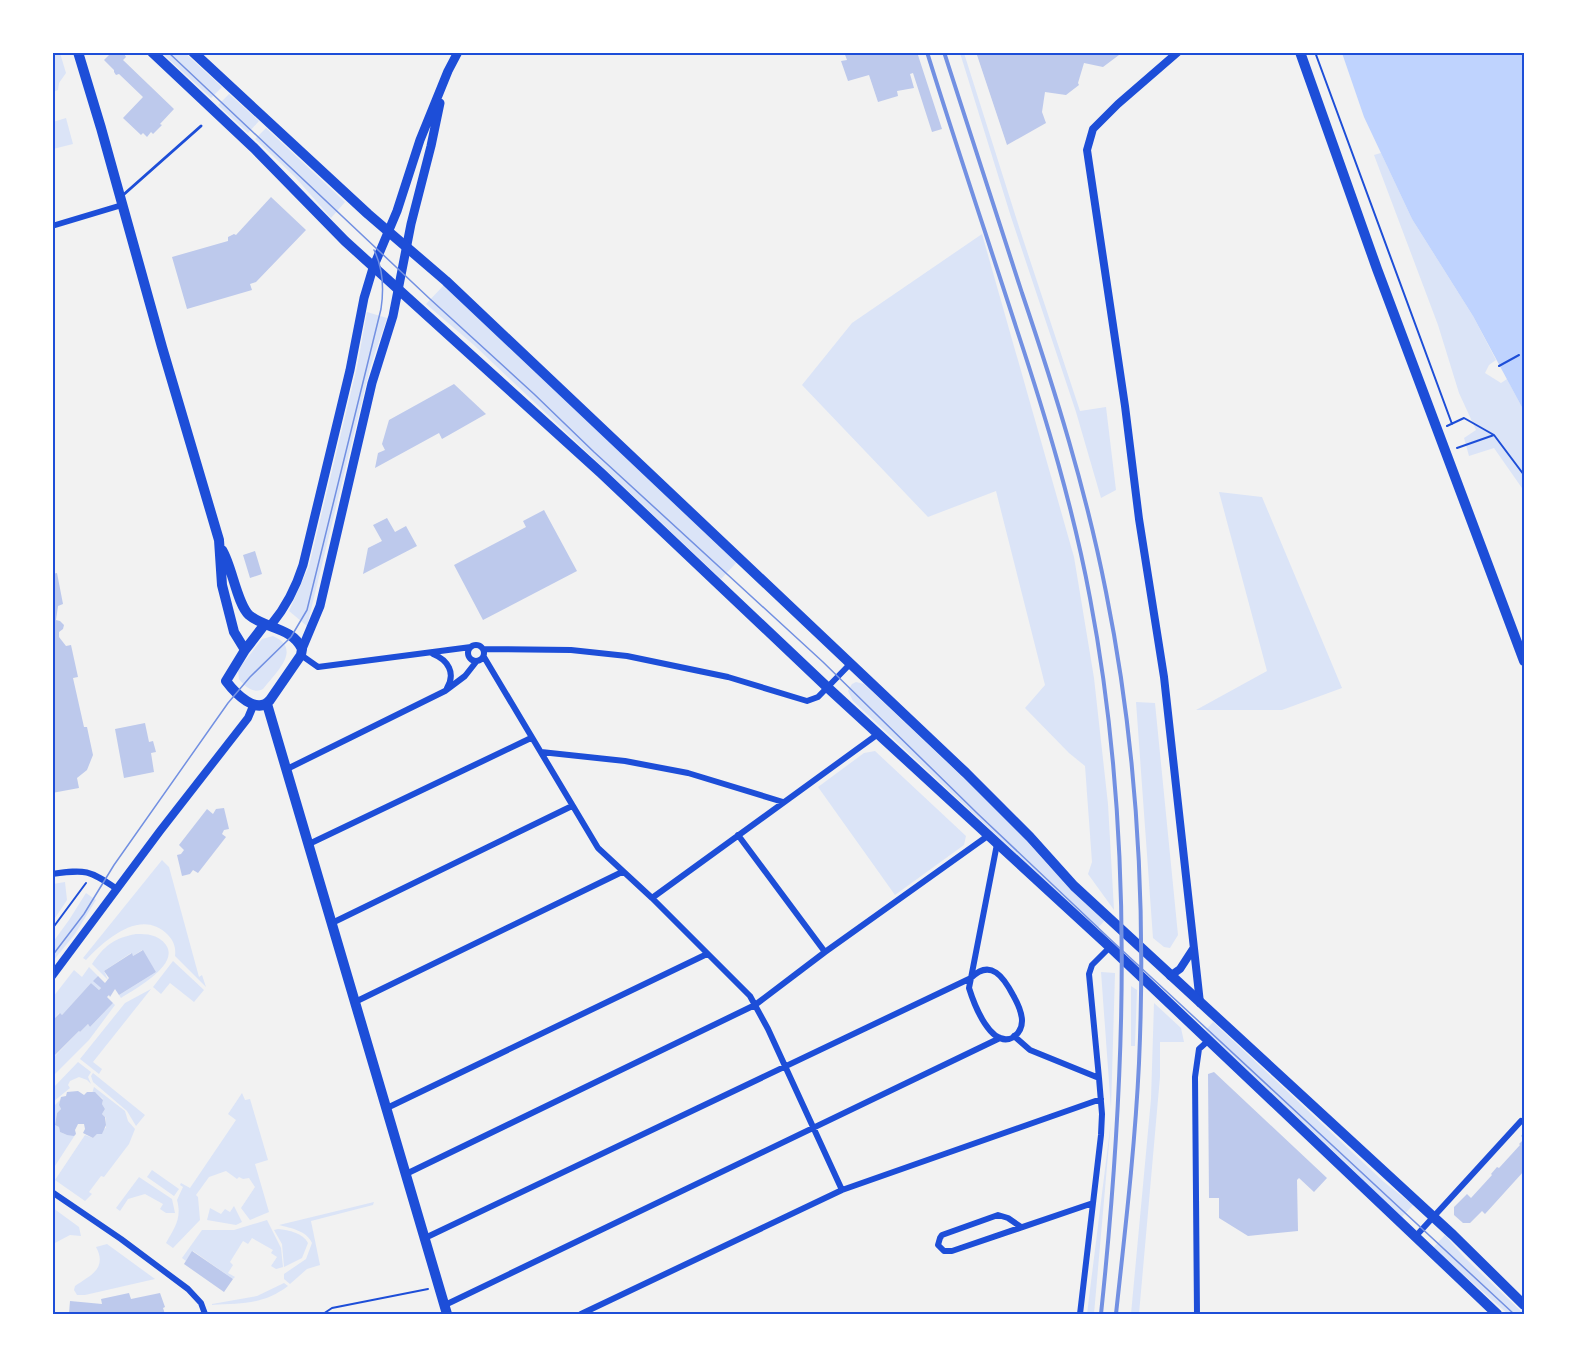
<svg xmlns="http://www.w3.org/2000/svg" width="1577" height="1367" viewBox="0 0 1577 1367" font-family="'Work Sans',sans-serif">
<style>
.green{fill:#dbe4f7}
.water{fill:#bfd3fe}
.building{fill:#bdc9ec}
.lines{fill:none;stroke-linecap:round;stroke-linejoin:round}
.path{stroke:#1d4ed8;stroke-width:2}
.service{stroke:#1d4ed8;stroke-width:3}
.minor{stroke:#1d4ed8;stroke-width:6}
.tertiary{stroke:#1d4ed8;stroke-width:8}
.secondary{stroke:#1d4ed8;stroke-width:9}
.primary{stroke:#1d4ed8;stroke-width:10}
.tram{stroke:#7290e2;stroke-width:1.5}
.rail{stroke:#7290e2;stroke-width:4}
.neatline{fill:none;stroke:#1d4ed8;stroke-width:2}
</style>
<rect width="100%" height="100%" fill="#f2f2f2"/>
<path class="green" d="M53 52 60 53 66 73 59 83 58 90 53 92Z
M162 53H185L222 87 211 98Z
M960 53H964L1020 230 1080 411 1106 407 1116 490 1101 498 1076 412 1011 217Z
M229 94 259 121 248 133 218 105Z
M66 118 73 144 53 149V122Z
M266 128 345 202 331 218 295 177 255 139Z
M1381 153 1412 219 1473 316 1496 360 1489 365 1485 373 1501 383 1507 379 1524 411V491L1494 448 1469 456 1464 438 1476 430 1459 393 1438 325 1374 155Z
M982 234 1074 557 1094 678 1108 804 1114 910 1088 874 1092 862 1085 766 1069 753 1025 708 1045 685 996 491 928 517 802 385 852 323Z
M444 285 737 562 721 579 475 346 426 304Z
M367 312 387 318 370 368 307 626 289 611 309 566 357 367Z
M1219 492 1262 497 1342 688 1282 710H1196L1267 671Z
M273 636C303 649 276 672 263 689 254 694 245 687 239 679L238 670 262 639Z
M856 682 864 684 1010 822 1048 865 1105 920 1097 929 853 701 848 691 852 684Z
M1136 702 1155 703 1178 935 1170 948 1164 947 1153 938Z
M875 751 966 836 964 845 895 895 818 787 864 753Z
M162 860 169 867 199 977 202 975 206 987 175 956C176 948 174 941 168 935 141 907 105 940 86 960L83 958Z
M65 882 67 900 53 921V884Z
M86 893 96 900 75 934 53 961V942L69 920Z
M136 934C147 934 158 934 166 945 180 965 135 989 121 998L119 995 156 972 142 950 133 956 131 953 104 971 108 980 92 964C104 946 114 938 136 934Z
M173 961 204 990 194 1002 170 983 161 994 153 987Z
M89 967 98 976 94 981 101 988 99 990 91 983 62 1015 59 1013 53 1021V997L74 970 82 977Z
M1101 972 1115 973 1111 1109Z
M1131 986 1137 990 1135 1046H1131Z
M151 989 93 1062 102 1069 99 1074 80 1059 125 1003Z
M113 1003 115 1005 89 1040 54 1075 52 1059 79 1031 80 1032 88 1024 90 1027Z
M1154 1003 1181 1028 1184 1042H1160V1077L1139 1314H1131L1151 1099Z
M1213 1022 1384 1182 1413 1205 1401 1218 1345 1162 1205 1031Z
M78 1062 91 1072 88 1077 91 1084 87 1080 79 1077 70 1081 68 1085 70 1088 53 1102V1088Z
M93 1073 145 1115 136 1126 127 1111 93 1082 91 1076Z
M94 1087 125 1111 128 1121 135 1129 129 1144 104 1177 101 1176 89 1192 92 1194 85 1201 55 1180 85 1135 93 1138 97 1134H102L103 1129 106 1128V1118L102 1114 105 1109 102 1104 103 1099 96 1093 92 1094Z
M242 1093 245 1100 250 1099 268 1160 255 1164 269 1212 250 1220 241 1208 255 1187 249 1178 243 1179 239 1177 237 1179 226 1171 209 1177 196 1195 198 1197 200 1220 173 1248 166 1243C175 1227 182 1218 177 1200L183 1187 180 1185 181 1183 190 1188 236 1120 228 1114Z
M61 1099 59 1105 61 1109 57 1113 55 1125 59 1127 60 1132 67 1135H75L53 1169V1107Z
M1111 1121 1094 1314H1087Z
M152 1170 179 1189 174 1196 147 1177Z
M139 1177 172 1199 175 1213H166L160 1209 163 1204 145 1194 128 1199 120 1211 116 1208Z
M374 1202 373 1205 311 1221 320 1265 307 1269 290 1284 284 1279V1274L306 1259 312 1243C307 1231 291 1228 279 1225Z
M234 1206 242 1222 236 1225 207 1220 210 1208 221 1214 225 1209 230 1212Z
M53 1208 79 1227 81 1236 70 1235 53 1244Z
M267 1220 281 1248 283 1267 276 1269 271 1266 277 1257 271 1253 273 1250 252 1238 248 1244 243 1241 230 1262 233 1265 228 1273 235 1277 233 1279 193 1251 186 1261 182 1258 202 1230H234Z
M278 1229C289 1230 303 1233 308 1243L302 1258 284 1267 282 1244 274 1230Z
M1445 1235 1465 1258 1524 1314H1508L1433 1248Z
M107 1244 155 1279 85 1295H77L74 1290 75 1286C89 1276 108 1269 96 1247Z
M284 1283 288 1286C263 1305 242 1303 212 1305V1304L257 1296Z"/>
<path class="water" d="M1342 53H1524V411L1473 316 1412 219 1364 117Z"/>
<path class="building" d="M112 52H123L126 57 123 60 174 109 160 124 162 125 153 134 151 132 147 137 143 133 141 135 123 118 143 97 119 74 116 75 114 72V70L104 60Z
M844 52H917L942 129 932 132 913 73 910 74 914 88 897 91 898 96 878 102 869 75 848 81 841 61 847 60Z
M976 52H1123L1103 67 1084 63 1078 83 1079 85 1066 95 1045 92 1042 112 1046 123 1007 145Z
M271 197 306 230 256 282 250 284 252 290 187 309 172 257 228 241V237L234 234 236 235Z
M454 384 486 414 442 439 439 433 375 468 378 453 385 450 382 444 389 420Z
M544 510 577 571 483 620 454 565 526 527 523 521Z
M387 518 395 532 406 526 417 546 363 574 368 548 382 541 373 525Z
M255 551 262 574 250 578 243 555Z
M57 573 63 604 58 606 56 620 60 621 64 625 63 629 59 632V637L66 646 71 645 78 677 73 678 84 727H87L93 755 87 770 77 778 79 788 52 793V574Z
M145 723 149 742 153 741 156 752 151 753 154 772 124 778 115 729Z
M224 808 229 829 224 830 222 834 226 837 198 873 193 870 190 874 182 876 177 855 181 854 184 850 179 845 207 809 213 814 216 809Z
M143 950 156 972 119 995 115 989 110 997 109 995 107 997 113 1003 90 1027 88 1024 80 1032 79 1031 52 1058V1021L60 1013 62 1015 91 983 99 990 101 988 93 981 98 976 105 983 109 978 104 971 132 953 133 956Z
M1214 1072 1327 1178 1314 1192 1299 1178 1297 1180 1298 1231 1248 1236 1219 1218V1198H1209L1208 1074Z
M78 1091 84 1095 87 1092H95L103 1100 102 1104 105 1109 102 1114 105 1117 106 1125 102 1134H97L93 1138 83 1133 85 1129 84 1124H78L75 1130 76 1134 74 1136 67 1135 60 1132 59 1127 55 1125 57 1113 61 1109 59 1105 61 1097 66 1096 67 1092Z
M1524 1132V1171L1485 1214 1482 1211 1470 1223H1463L1454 1215V1207L1467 1194 1471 1198 1492 1175 1491 1174 1497 1167 1499 1168 1520 1145 1519 1144 1524 1139 1521 1136Z
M192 1251 233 1279 224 1292 184 1264Z
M129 1293 131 1299 160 1293 165 1307 163 1308 165 1314H69L70 1301 102 1304 101 1299Z"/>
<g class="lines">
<path class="path" d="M1315 52 1452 424
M1499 366 1519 355
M1447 426 1464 418 1494 435 1524 475
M1457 448 1494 435
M52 929 86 883
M323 1314 332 1308 428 1289"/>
<path class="service" d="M122 196 201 126"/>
<path class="minor" d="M52 226 122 205
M468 653a8 8 0 1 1 16 0a8 8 0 1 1-16 0Z
M483 649 571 650 627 656 728 677 807 701 818 697 851 663
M433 654C448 660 456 673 447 688
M301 655 318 667 471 647
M484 657 598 848 652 898 750 996 768 1029 842 1190
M541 752 625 761 688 773 783 802
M287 769 445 691 465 676 476 662
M738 835 825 952
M309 844 531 738
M52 874C86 869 89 870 117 889
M652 898 878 734
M332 923 572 806
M355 1002 622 872
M1014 1036 1030 1050 1099 1078 1102 1114 1101 1135 1080 1314
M1099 1078 1089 974 1092 965 1110 947
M387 1108 707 954
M406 1174 755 1005 825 952 989 835
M52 1192 121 1239 188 1289 201 1303 205 1314
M1021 1227 1008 1218 998 1215 942 1235 940 1238 938 1245 944 1251H952L1093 1203
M1415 1237 1521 1121
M425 1238 971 978C991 958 1004 978 1013 995 1017 1002 1022 1012 1022 1021 1022 1027 1019 1033 1014 1037 991 1050 974 1004 969 988L971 978 997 844
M445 1305 1000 1038
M581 1314 842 1190 1101 1099
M1197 1314 1195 1077 1199 1049 1209 1040"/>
<path class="tertiary" d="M1178 52 1118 104 1093 129 1087 150 1125 406 1139 519 1164 677 1200 1003
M52 976 160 831 248 718 253 706
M1170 976 1180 969 1193 949"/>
<path class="secondary" d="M271 625C286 607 296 587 303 565L350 370 364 298 373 268 397 211 420 140 448 71 458 52
M302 649 320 606 372 383 393 316 411 224 431 146 440 103"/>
<path class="primary" d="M78 52 101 128 162 347 219 540 222 585 234 632 245 650
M152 52 254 148 345 241 601 473 827 687 1110 947 1497 1314
M193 52 368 214 446 281 966 773 1030 837 1074 886 1453 1235 1524 1305
M1300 52 1377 269 1524 661
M222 550C232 566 237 604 249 615 265 629 292 627 302 649L301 655 270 700C257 716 235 693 226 681L245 650 265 624
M267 704 447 1314"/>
<path class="tram" d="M168 52 430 299 534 394 594 452 823 662 978 814 1110 939 1514 1314
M52 956 84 914 114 865 228 703 250 677 291 637 307 610 381 309C384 289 383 268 374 250"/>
<path class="rail" d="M927 52C956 145 987 237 1017 330 1046 418 1073 507 1090 598 1135 834 1126 1077 1101 1314
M944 52C970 133 996 213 1022 293 1055 391 1086 490 1106 592 1137 746 1146 906 1139 1063 1135 1147 1125 1231 1116 1314"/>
</g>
<rect width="1577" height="1367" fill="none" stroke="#ffffff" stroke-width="108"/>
<rect x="54" y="54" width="1469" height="1259" class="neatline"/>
</svg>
